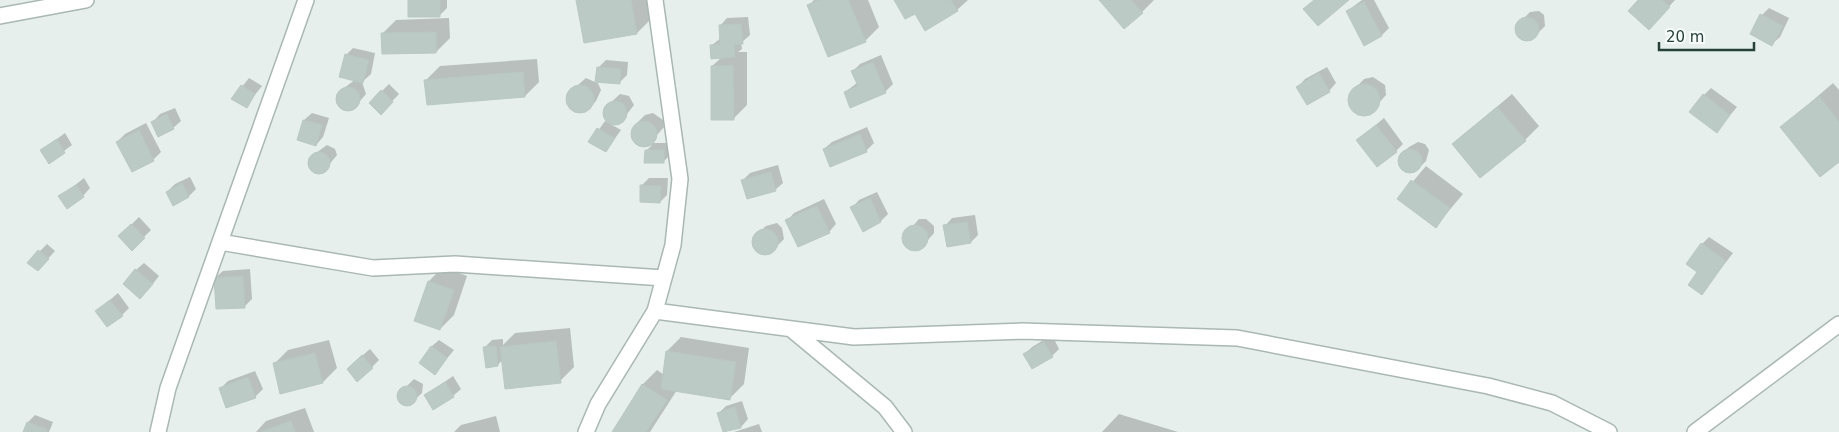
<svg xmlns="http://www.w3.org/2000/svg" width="1839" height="432" viewBox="0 0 1839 432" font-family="'DejaVu Sans',sans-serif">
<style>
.shadow{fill:#0003}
.building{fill:#bbcac4;stroke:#b8c9c2}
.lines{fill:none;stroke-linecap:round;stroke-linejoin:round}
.minor-casing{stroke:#a8b8b2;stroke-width:18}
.minor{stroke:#fff;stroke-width:15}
</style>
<rect width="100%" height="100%" fill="#e6efeb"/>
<path class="shadow" d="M409 0H447V8L439 16Z
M578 0H647L651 19 637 33Z
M814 0H868L879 27 865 41 809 5Z
M895 0H968L957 10 916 12Z
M1100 0H1154L1142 12Z
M1362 0H1374L1389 28 1382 35 1347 11Z
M1640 0H1675L1656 21Z
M1769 8 1789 18 1780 37 1772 44 1762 15Z
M1539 11 1544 15 1545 26 1532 39 1525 40 1519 36 1518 26 1522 20 1530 12Z
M748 17 750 35 741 43 742 49 738 52H747V105L733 119 712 66 722 57 712 45 721 38 720 26 727 18Z
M449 18 450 38 436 52 382 34 396 20Z
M353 48 375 53 371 74 362 82 366 94 355 107 348 110 341 107 338 102 340 91 356 79 346 55Z
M881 55 893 84 885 92H845L857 83 853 71 860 64Z
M537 59 539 82 525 96 426 80 440 66Z
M606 60 628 62 627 75 619 83 597 81 601 90 596 101 588 109 576 111 569 106 567 98 571 91 586 78 597 83 598 68Z
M1327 67 1336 83 1329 91 1298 87 1305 79Z
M1373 77 1385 85 1386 95 1369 114H1359L1349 104 1350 94 1364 79Z
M249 78 262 86 246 106 233 98Z
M1833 83 1839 90V160L1782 127Z
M389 84 399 94 381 113 370 103Z
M1711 88 1737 107 1717 131 1704 95Z
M620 94 629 96 634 105 623 119 616 123 610 122 604 112 607 106Z
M1512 94 1539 126 1525 140 1453 144Z
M175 108 181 121 173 128 153 122 160 114Z
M312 113 329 118 323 137 316 145 299 139 304 120Z
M653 113 663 120 664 127 650 143H671V154L663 162 646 151 652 145 637 144 632 137V129L637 123 645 115Z
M1384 118 1403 144 1396 151 1358 140Z
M605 121 621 130 606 151 590 142Z
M146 123 161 152 153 160 117 142 125 134Z
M867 127 874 143 866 151 824 149 832 142Z
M65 133 72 145 49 162 42 150Z
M1418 142 1425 144 1429 150 1426 161 1418 169 1407 172 1401 168 1399 161 1401 154 1409 147Z
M327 145 335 149 337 155 324 171 313 170 310 165 313 155Z
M778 165 783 183 775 190 743 180 750 173Z
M1426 166 1463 194 1436 226 1399 198Z
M190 177 196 189 189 196 173 204 167 192 175 184Z
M84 178 90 188 83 196 60 197Z
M649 178H668L667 195 660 202 642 185Z
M877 192 888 214 881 221 852 208 859 200Z
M824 199 836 224 829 232 787 221 794 213Z
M975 215 978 235 971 242 945 226 952 218Z
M139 217 151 230 132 249 120 236Z
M919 219H926L934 226V233L922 247 914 249 905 243 904 236Z
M777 223 782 228 784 239 771 252 763 254 757 251 754 244 758 233 766 226Z
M1709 237 1733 253 1702 293 1699 271 1702 244Z
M47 244 55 251 45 262H29Z
M144 263 159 276 148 290 136 270Z
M443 267 467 276 454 315 440 329 429 281Z
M250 269 252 299 244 307 215 278 223 271Z
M118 293 129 308 122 315 97 311Z
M570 328 574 367 560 381 502 360 498 365 485 347 492 340 503 339V345L515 333Z
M1052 335 1059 349 1052 356 1025 354 1032 347Z
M681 337 749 348 744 384 730 398 677 390 650 432H613L643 384 657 370 664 375 667 351Z
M329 340 337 368 323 382 274 364 288 350Z
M439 340 454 350 435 373 431 347Z
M370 349 379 360 372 367 356 361Z
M255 371 263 389 255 397 220 389 228 381Z
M453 376 461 389 453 396 426 395Z
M414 379 423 384 422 393 410 404 401 403 398 395Z
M742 401 748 419 741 427 724 432 718 414 726 406Z
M305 408 314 432H256L266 421Z
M1119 414 1178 432H1102Z
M35 415 53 422 49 432H24L28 422Z
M496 416 500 432H454L461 425Z
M759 424 762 432H734Z"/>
<path class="building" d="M408 0H440V17H408Z
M576 0H631L637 34 584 43Z
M819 0H848L866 42 828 57 807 5Z
M894 0H951L958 11 925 31 915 14 905 19Z
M1099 0H1131L1143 13 1124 29Z
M1314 0H1349L1318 26 1303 9Z
M1638 0H1662L1670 7 1649 30 1628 11Z
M1364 2 1382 36 1364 46 1346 11Z
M1760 14 1783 26 1772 46 1750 34Z
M1515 29a12 12 0 1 1 24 0a12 12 0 1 1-24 0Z
M741 24 743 44 734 45 735 57 711 59 710 45 720 44 719 25Z
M436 32V53L382 54 381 33Z
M345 54 369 60 363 83 339 77Z
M873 62 886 93 850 108 844 92 858 86 851 71Z
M733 65 734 120H711V66Z
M597 67 621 69 620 84 595 82Z
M523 72 525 97 427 105 424 80Z
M1319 73 1330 92 1307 105 1296 87Z
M1348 100a16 16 0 1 1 32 0a16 16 0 1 1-32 0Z
M241 85 255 94 247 108 231 99Z
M566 99a14 14 0 1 1 28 0a14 14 0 1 1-28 0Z
M336 99a12 12 0 1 1 24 0a12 12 0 1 1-24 0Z
M381 90 393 102 381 115 369 103Z
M1703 94 1730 115 1717 133 1689 112Z
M1819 96 1839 122V162L1820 177 1780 127Z
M603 113a12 12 0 1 1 24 0a12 12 0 1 1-24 0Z
M1497 107 1526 141 1480 178 1452 144Z
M167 114 174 129 158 137 151 122Z
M303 120 322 125 316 146 297 140Z
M631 134a13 13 0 1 1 26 0a13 13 0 1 1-26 0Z
M1376 125 1397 152 1377 167 1356 140Z
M597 128 615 138 606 152 588 142Z
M139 130 154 161 132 172 116 142Z
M860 134 867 152 830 167 823 149Z
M57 139 65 153 49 164 40 150Z
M1398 161a12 12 0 1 1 24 0a12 12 0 1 1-24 0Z
M645 150H664V163H644Z
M308 163a11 11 0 1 1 22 0a11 11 0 1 1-22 0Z
M771 172 776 191 747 199 741 180Z
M1411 180 1450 208 1436 228 1397 199Z
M182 183 189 197 173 206 166 192Z
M76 185 84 197 67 209 58 196Z
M640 185 661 186 660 203 640 202Z
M870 198 881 222 863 232 850 207Z
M817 206 830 233 798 247 785 220Z
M967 222 971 243 947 247 943 225Z
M131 224 145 238 132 251 118 236Z
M902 238a13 13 0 1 1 26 0a13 13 0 1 1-26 0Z
M752 242a13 13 0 1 1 26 0a13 13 0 1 1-26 0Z
M1701 243 1726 261 1702 295 1688 285 1697 272 1686 264Z
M38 250 49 259 38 271 27 263Z
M135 269 153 284 140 299 123 284Z
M243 276 245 308 216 309 214 278Z
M428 281 454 290 440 330 414 321Z
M110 300 123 316 107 327 95 311Z
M556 341 561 383 505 389 500 347Z
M1044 342 1053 357 1032 369 1023 354Z
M431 346 447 358 435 375 419 363Z
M496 346 498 366 486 368 483 347Z
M666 351 736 362 730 400 661 389Z
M315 353 323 383 280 394 273 363Z
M362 355 373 368 357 382 347 369Z
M248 377 256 398 226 408 219 388Z
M445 382 454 397 433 410 424 395Z
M642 384 667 400 646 432H612Z
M397 396a10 10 0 1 1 20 0a10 10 0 1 1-20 0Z
M735 407 741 428 723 432 717 413Z
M291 421 295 432H260Z
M27 422 47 429 46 432H23Z"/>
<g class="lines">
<defs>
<path id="minor" d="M0 16 86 0
M220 242 373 268 455 264 664 278
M655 311 854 337 1022 331 1237 338 1488 386 1552 403 1609 432
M791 329 885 407 904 432
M158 432 168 388 306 0
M586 432 598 404 655 311 673 245 680 179 655 0
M1695 432 1839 324"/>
</defs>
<use href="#minor" class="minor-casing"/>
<use href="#minor" class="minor"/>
</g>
<path d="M1659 42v8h95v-8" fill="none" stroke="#24423a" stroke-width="2.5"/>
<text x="1666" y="42" font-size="15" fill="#24423a" stroke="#f7fbf9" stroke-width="4" paint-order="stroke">20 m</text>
</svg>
